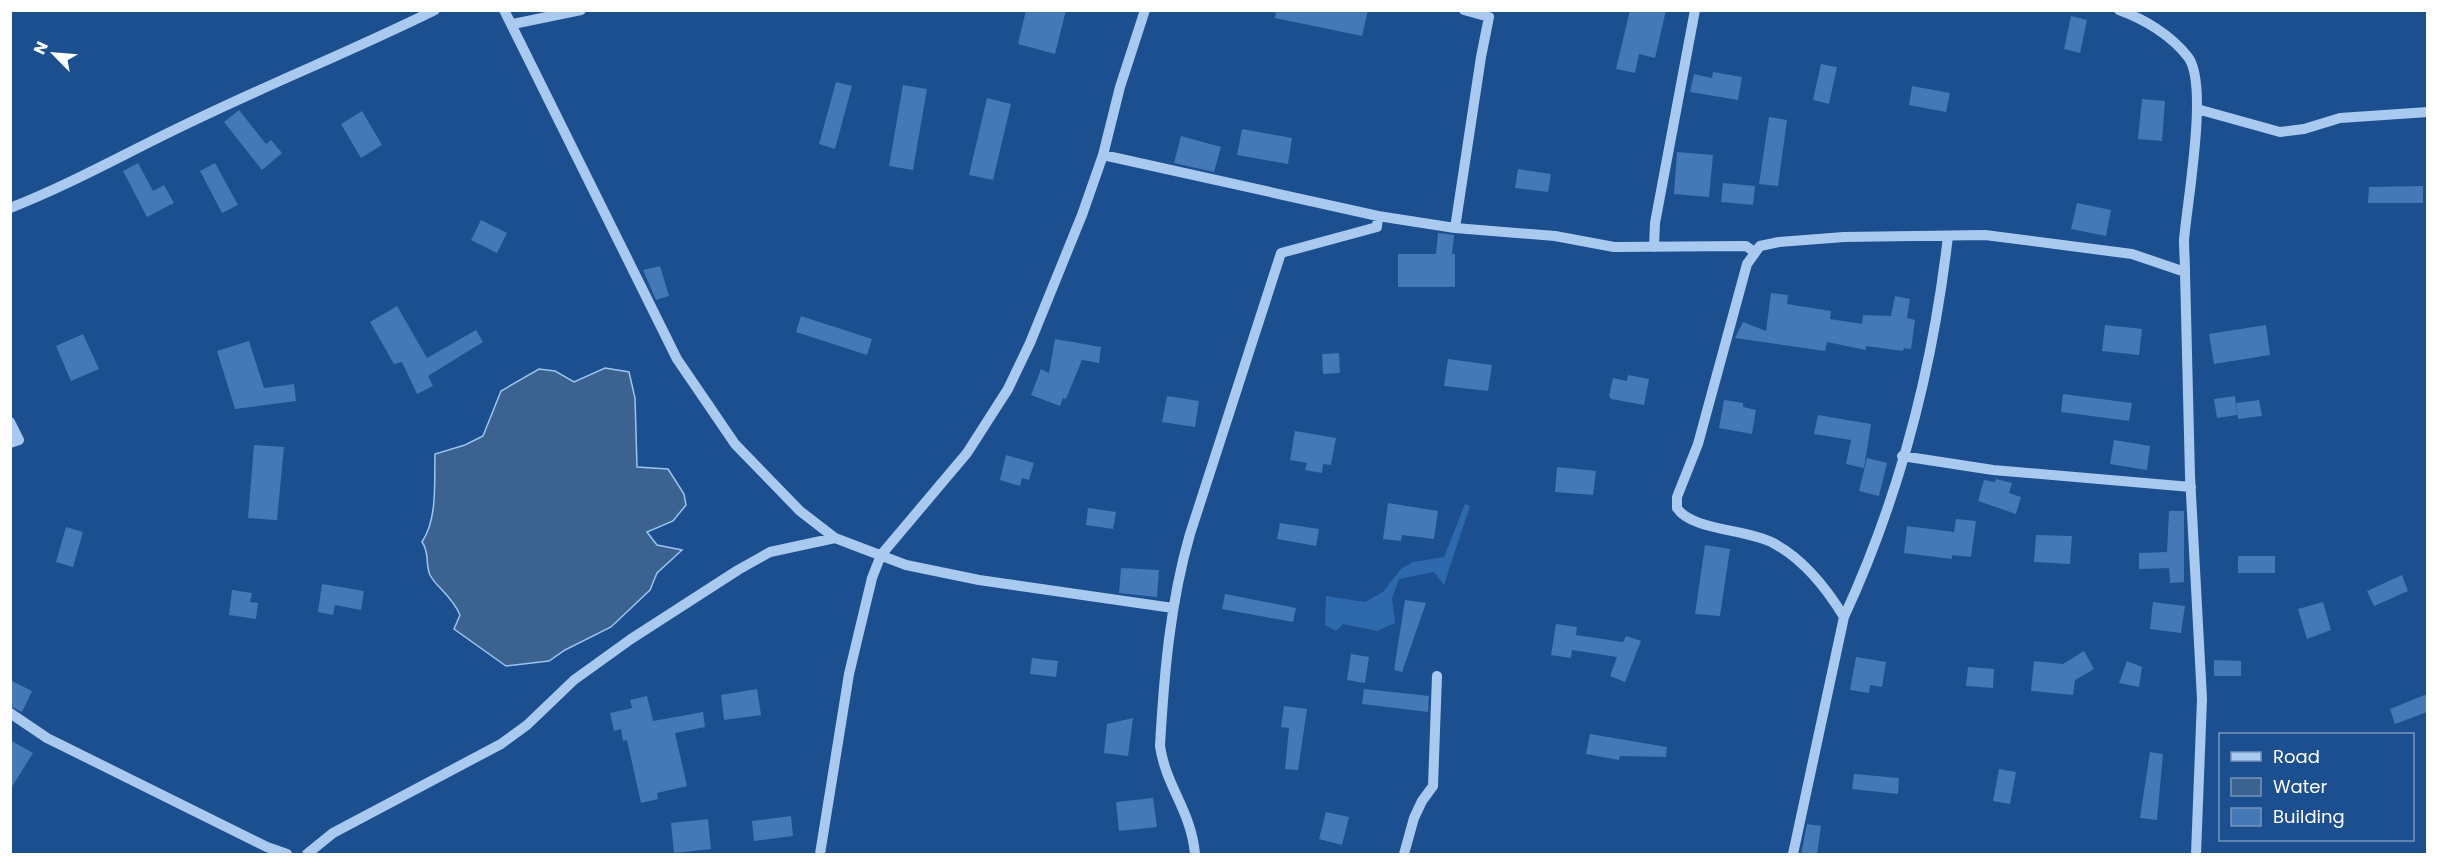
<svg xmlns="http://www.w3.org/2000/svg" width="2438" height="865" viewBox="0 0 2438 865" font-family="Poppins,sans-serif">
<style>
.green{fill:#2e69ad}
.water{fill:#3c6290;stroke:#9cc4f0;stroke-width:1.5}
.building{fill:#4478b7}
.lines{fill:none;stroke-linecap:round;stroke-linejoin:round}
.minor{stroke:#a9c9ee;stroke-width:10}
</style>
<rect width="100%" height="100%" fill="#1b4f8f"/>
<path class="green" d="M1465 504 1470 506 1444 585 1434 572 1399 579 1392 598 1395 623 1377 631 1343 624 1336 631 1325 625 1326 596 1365 602 1383 592 1401 569 1413 562 1444 557Z"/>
<path class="water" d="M605 368 629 372 635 398 637 467 668 469 684 494 686 505 673 521 647 532 657 545 682 550 657 573 650 590 611 627 565 650 549 661 506 666 454 629 460 615C452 596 436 587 430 575 425 564 430 553 422 542 438 518 434 482 435 454L465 445 483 436 501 391 539 369 555 371 574 382Z"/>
<path class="building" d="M1026 10H1066L1055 54 1018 44Z
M1276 10H1368L1362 36 1275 18Z
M1630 10H1666L1655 58 1639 54 1635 73 1616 69Z
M2071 16 2087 20 2080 53 2064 49Z
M1821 64 1837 67 1829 104 1813 100Z
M1713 72 1742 77 1738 100 1690 92 1694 74 1712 78Z
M836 82 852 86 835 149 819 144Z
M903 85 927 89 913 170 889 166Z
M1912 86 1950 93 1946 112 1909 105Z
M987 98 1011 104 993 180 969 175Z
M2142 99 2165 101 2162 141 2138 139Z
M239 110 266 144 271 140 282 153 262 170 224 122Z
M362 111 382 145 361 158 341 124Z
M1769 117 1787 120 1778 186 1759 184Z
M1242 129 1292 138 1288 164 1237 155Z
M1181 136 1221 147 1214 172 1174 163Z
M1677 152 1713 155 1709 197 1674 194Z
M138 163 153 191 164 185 174 203 147 217 123 171Z
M215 163 238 205 222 213 200 171Z
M1518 169 1551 174 1548 192 1515 188Z
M1723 183 1755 186 1753 205 1721 202Z
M2423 186V203H2368L2369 187Z
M2077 203 2111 210 2106 236 2071 229Z
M481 220 507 233 497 253 471 240Z
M1438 233 1454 235 1452 254H1455V287H1398V254H1436Z
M660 266 669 296 656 300 643 270Z
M1771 293 1788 295 1787 304 1831 311 1830 319 1862 324 1863 315 1891 316 1895 296 1910 299 1907 318 1915 320 1911 349 1904 348 1903 351 1866 346V350L1827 342 1825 351 1735 338 1743 322 1766 331Z
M397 306 427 358 476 330 483 342 428 376 433 386 417 394 402 362 394 364 370 322Z
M801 316 872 339 867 355 796 332Z
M2105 325 2142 329 2139 355 2102 351Z
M2266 325 2270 355 2214 364 2209 334Z
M83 334 99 369 71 381 56 346Z
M1055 339 1101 347 1099 363 1082 360 1066 399 1063 398 1060 406 1031 395 1041 369 1049 373Z
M249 341 264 388 294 384 296 401 235 409 217 351Z
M1339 353 1340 373 1323 374 1322 354Z
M1448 359 1492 365 1488 391 1444 386Z
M1628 375 1649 379 1644 405 1611 399 1609 396 1613 378 1627 381Z
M2063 394 2132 403 2129 421 2061 412Z
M1167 396 1199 401 1195 427 1162 422Z
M2235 396 2237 415 2217 418 2214 399Z
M1724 400 1743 403V407L1756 410 1752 434 1719 428Z
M2259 400 2262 416 2238 419 2236 403Z
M1818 415 1871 424 1864 468 1846 464 1851 440 1814 434Z
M1295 431 1336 438 1331 465 1323 464 1322 473 1305 470 1307 463 1290 460Z
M2114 440 2150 446 2147 470 2110 464Z
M254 445 284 447 277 520 248 518Z
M1006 455 1034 463 1029 480 1022 478 1020 486 1000 480Z
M1867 458 1887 463 1879 496 1859 491Z
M1557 467 1596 471 1593 495 1555 492Z
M1996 479 2012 483 2009 493 2021 497 2016 514 1978 501 1984 480 1995 482Z
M1388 503 1438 511 1434 539 1402 535 1401 541 1383 539Z
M1088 508 1116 512 1113 529 1086 525Z
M2169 511H2184V582L2170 583 2169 568 2139 569V553L2167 552Z
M1956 519 1976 521 1971 557 1952 555V559L1904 553 1907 526 1954 532Z
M1280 523 1319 529 1316 546 1277 539Z
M66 527 83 532 73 567 56 562Z
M2036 535 2072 536 2070 564 2034 562Z
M1705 545 1730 549 1720 616 1695 614Z
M2238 556H2275V573H2238Z
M1121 568 1159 570 1157 597 1119 593Z
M2402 575 2408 591 2374 606 2367 591Z
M322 584 364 591 361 610 335 605 333 615 318 612Z
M232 590 252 593 250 602 258 603 256 619 229 615Z
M1225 594 1296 608 1293 622 1222 609Z
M1405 600 1426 603 1402 672 1394 670Z
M2153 602 2185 606 2181 633 2150 629Z
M2323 602 2331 630 2307 639 2298 609Z
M1556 624 1577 627 1576 635 1623 642 1626 636 1641 641 1625 682 1610 676 1617 657 1572 650 1571 658 1551 655Z
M2084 651 2094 669 2075 680 2073 695 2031 691 2034 661 2063 664Z
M1351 654 1369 657 1365 683 1347 680Z
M1856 657 1886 662 1882 687 1870 685 1869 693 1850 690Z
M1032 658 1058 661 1056 677 1030 674Z
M2214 660 2241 661V676H2214Z
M2127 661 2142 667 2139 687 2119 683Z
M1968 667 1994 669 1993 688 1966 686Z
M10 680 32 691 22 712 10 706Z
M757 689 761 715 724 720 721 695Z
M1364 689 1429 696 1428 712 1362 704Z
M2427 694V712L2395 724 2390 709Z
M647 696 653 721 703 712 705 727 675 733 687 786 657 793 658 799 641 803 627 740 623 741 621 729 614 731 610 713 632 708 630 700Z
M1284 706 1307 709 1298 770 1285 769 1289 728 1281 727Z
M1133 718 1128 756 1104 753 1107 724Z
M1590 734 1667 747 1666 757 1620 756 1619 760 1586 754Z
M10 740 33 753 10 790Z
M2150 752 2163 754 2157 820 2140 818Z
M1999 769 2016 772 2010 804 1993 801Z
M1854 774 1899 778 1898 794 1852 789Z
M1153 798 1157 827 1119 831 1116 802Z
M1326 812 1349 817 1342 845 1319 839Z
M791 816 793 836 754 841 752 821Z
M708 819 711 849 674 853 671 823Z
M1807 824 1821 826 1817 855H1801Z"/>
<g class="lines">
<path class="minor" d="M504 10 677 359 735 444 800 511 835 538 906 565 979 580 1173 608
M2119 10C2144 19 2171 35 2188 57 2209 84 2187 202 2184 240 2184 250 2185 261 2185 272
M513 24 581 10
M2197 109 2280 132 2304 129 2340 118 2428 112
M1103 155 1378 216 1455 228 1555 236 1614 247 1746 246 1753 251
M10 208C74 183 133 149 195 120 274 82 356 49 435 10
M1455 228 1481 57 1489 17 1464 10
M1654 247 1655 223 1695 10
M10 422 19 440 10 443
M1902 456 1993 470 2191 487
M1844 617C1899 498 1933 367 1948 236
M10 713 47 738 267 847 287 854
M307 854 333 833 501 744 527 725 574 680 631 639 738 570 770 552 835 538
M820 854 849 674 872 578 881 555 967 453 1008 389 1030 343 1082 215 1103 155 1120 87 1145 10
M1195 854C1191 810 1166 787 1160 746 1164 675 1170 603 1190 534L1281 253 1377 227 1378 216
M1404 854 1414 818 1422 801 1433 786 1437 676
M1793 854 1844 617C1827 589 1804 560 1775 544 1749 529 1692 531 1677 508V497L1698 444 1747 264 1760 246 1779 242 1844 237 1985 235 2132 254 2185 272 2190 476 2202 699 2196 854"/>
</g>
<rect width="2438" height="865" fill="none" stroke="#ffffff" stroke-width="24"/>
<rect x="2219" y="733" width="195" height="108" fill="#1b4f8f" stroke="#7695bc" stroke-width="1.5"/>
<rect x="2231" y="752" width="30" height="9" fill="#a9c9ee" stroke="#7695bc" stroke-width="1.5"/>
<text x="2273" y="763" font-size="18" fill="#ffffff">Road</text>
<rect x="2231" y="778" width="30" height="18" fill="#3c6290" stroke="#7695bc" stroke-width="1.5"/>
<text x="2273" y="793" font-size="18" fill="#ffffff">Water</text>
<rect x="2231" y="808" width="30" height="18" fill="#4478b7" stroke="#7695bc" stroke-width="1.5"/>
<text x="2273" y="823" font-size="18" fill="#ffffff">Building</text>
<g transform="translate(54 54) rotate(295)" stroke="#1b4f8f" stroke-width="4.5" paint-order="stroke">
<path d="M0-4.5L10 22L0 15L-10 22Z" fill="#ffffff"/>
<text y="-9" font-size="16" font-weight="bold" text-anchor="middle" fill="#ffffff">N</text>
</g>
</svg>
